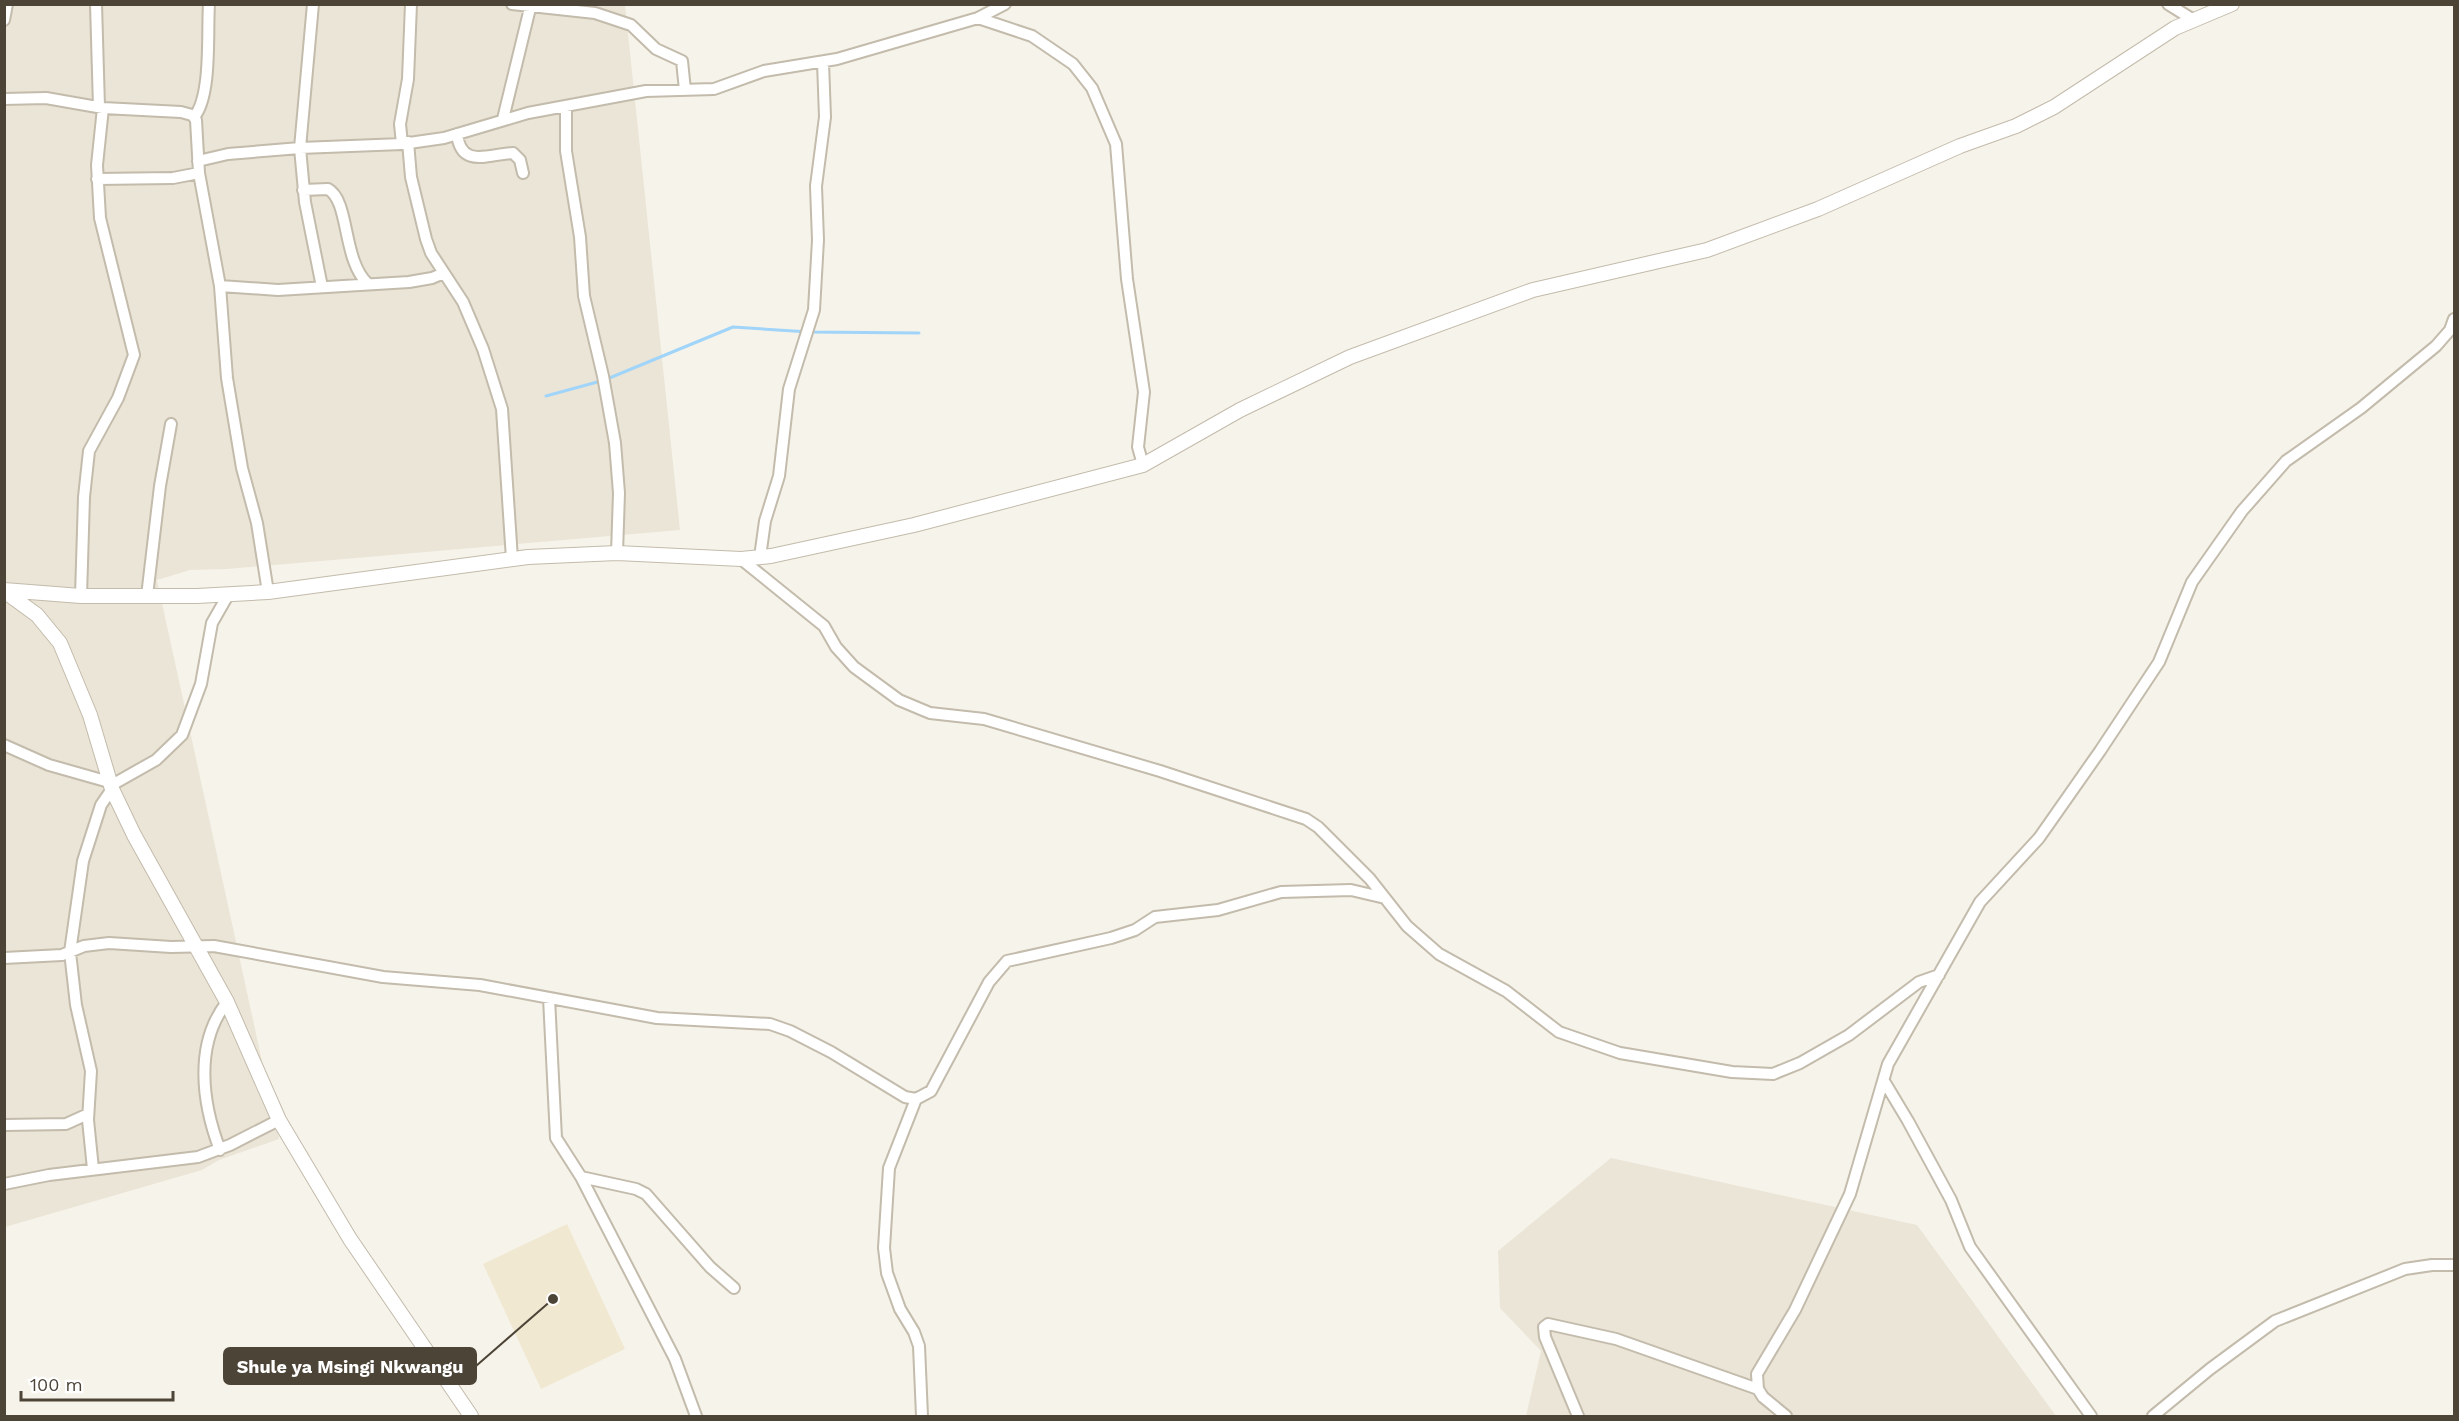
<svg xmlns="http://www.w3.org/2000/svg" width="2459" height="1421" viewBox="0 0 2459 1421" font-family="'Work Sans',sans-serif">
<style>
.residential{fill:#ebe5d7}
.education{fill:#f1e8d2}
.lines{fill:none;stroke-linecap:round;stroke-linejoin:round}
.stream{stroke:#a1d4f9;stroke-width:3}
.minor-casing{stroke:#c3bbab;stroke-width:14}
.tertiary-casing{stroke:#c3bbab;stroke-width:16}
.minor{stroke:#fff;stroke-width:10}
.tertiary{stroke:#fff;stroke-width:14}
.leader{fill:none;stroke:#4c4437;stroke-width:2}
.callout-dot{fill:#4c4437;stroke:#fff;stroke-width:2}
.callout{fill:#4c4437;stroke:#4c4437;stroke-width:2}
.callout-label{font-size:18px;text-anchor:middle;font-weight:bold;fill:#fff}
</style>
<rect width="100%" height="100%" fill="#f6f3ea"/>
<path class="residential" d="M5 5H625L680 530 227 569 190 570 157 580 279 1139 219 1160 202 1170 5 1227Z
M1611 1158 1917 1225 2056 1416H1526L1541 1351 1500 1308 1498 1251Z"/>
<path class="education" d="M567 1224 625 1349 541 1389 483 1264Z"/>
<g class="lines">
<path class="stream" d="M607 379 733 327 809 332 919 333
M546 396 601 381"/>
<defs>
<path id="minor" d="M96 4 99 107
M313 4 300 148 305 202 322 287
M512 4 595 13 631 25 656 49 682 61 685 90
M2168 4 2192 19
M978 18 1032 36 1073 64 1092 88 1116 144 1127 279 1144 392 1138 447 1143 465
M4 20 7 4
M4 99 46 98 103 108 181 112 192 115 196 120 199 173 220 286 227 378 242 468 257 523 268 592
M566 106V151L580 237 584 296 603 376 615 443 619 493 617 553
M194 117C212 96 207 32 209 4
M503 119 531 4
M457 134C461 169 488 154 513 153L520 160 523 173
M408 142 411 177 426 239 431 253 463 302 483 349 502 409 512 559
M402 144 400 124 408 79 411 4
M198 161 228 154 300 148 402 144 444 138 528 113 646 91 714 89 764 71 837 59 978 18 1005 4
M97 179 173 178 199 173
M303 190 328 189C350 201 342 260 368 284
M220 286 278 290 409 282 432 278 444 273
M760 557 765 521 779 476 789 389 814 310 818 240 816 186 825 117 823 62
M741 559 824 626 836 647 854 667 899 700 930 713 984 719 1160 771 1306 819 1318 827 1370 879 1407 926 1439 954 1506 991 1559 1032 1620 1053 1732 1072 1773 1074 1800 1063 1849 1035 1919 982 1939 975
M81 596 84 497 89 451 118 398 134 355 100 218 97 165 103 108
M147 596 160 486 171 424
M4 745 49 765 109 782
M110 786 156 760 182 735 201 684 212 623 228 595
M4 958 62 955 84 946 109 943 171 947 214 946 383 977 480 985 657 1018 770 1024 790 1031 831 1052 905 1097 916 1099 931 1091 989 982 1007 961 1111 938 1135 930 1155 917 1218 910 1281 892 1351 890 1385 898
M549 998 556 1138 581 1177 636 1189 646 1194 710 1267 734 1288
M1884 1081 1908 1121 1951 1200 1970 1247 2091 1416
M916 1099 889 1168 884 1248 887 1273 900 1309 914 1332 919 1346 922 1416
M4 1125 66 1124 88 1114
M220 1150C202 1103 194 1044 227 1002
M93 1169 88 1120 91 1071 76 1005 70 952 83 861 101 805 112 789
M581 1177 675 1359 696 1416
M4 1184 49 1175 198 1157 230 1145 279 1120
M1578 1416 1545 1337 1544 1327 1548 1324 1616 1339 1758 1389
M1786 1416 1763 1397 1758 1389 1757 1374 1795 1310 1850 1194 1888 1064 1980 902 2039 838 2100 751 2159 662 2192 582 2242 511 2286 461 2361 408 2436 346 2450 330 2454 319
M2153 1416 2210 1369 2275 1321 2405 1269 2432 1265H2454"/>
<path id="tertiary" d="M4 590 81 596H197L268 592 528 557 617 553 741 559 771 556 914 525 1143 465 1240 410 1350 357 1533 290 1707 250 1818 209 1960 146 2016 126 2054 107 2175 28 2232 4
M4 591 37 615 60 643 90 715 112 789 134 835 227 1002 279 1120 350 1239 471 1416"/>
</defs>
<use href="#minor" class="minor-casing"/>
<use href="#tertiary" class="tertiary-casing"/>
<use href="#minor" class="minor"/>
<use href="#tertiary" class="tertiary"/>
</g>
<path class="leader" d="M553 1299L476 1366"/>
<circle class="callout-dot" cx="553" cy="1299" r="6"/>
<rect class="callout" x="224" y="1348" width="252" height="36" rx="6"/>
<g class="callout-label">
<text x="350" y="1373">Shule ya Msingi Nkwangu</text>
</g>
<rect width="2459" height="1421" fill="none" stroke="#4c4437" stroke-width="12"/>
<path d="M21 1391v9h152v-9" fill="none" stroke="#4c4437" stroke-width="3"/>
<text x="30" y="1391" font-size="18" fill="#4c4437" stroke="#ffffff" stroke-width="4.5" paint-order="stroke">100 m</text>
</svg>
